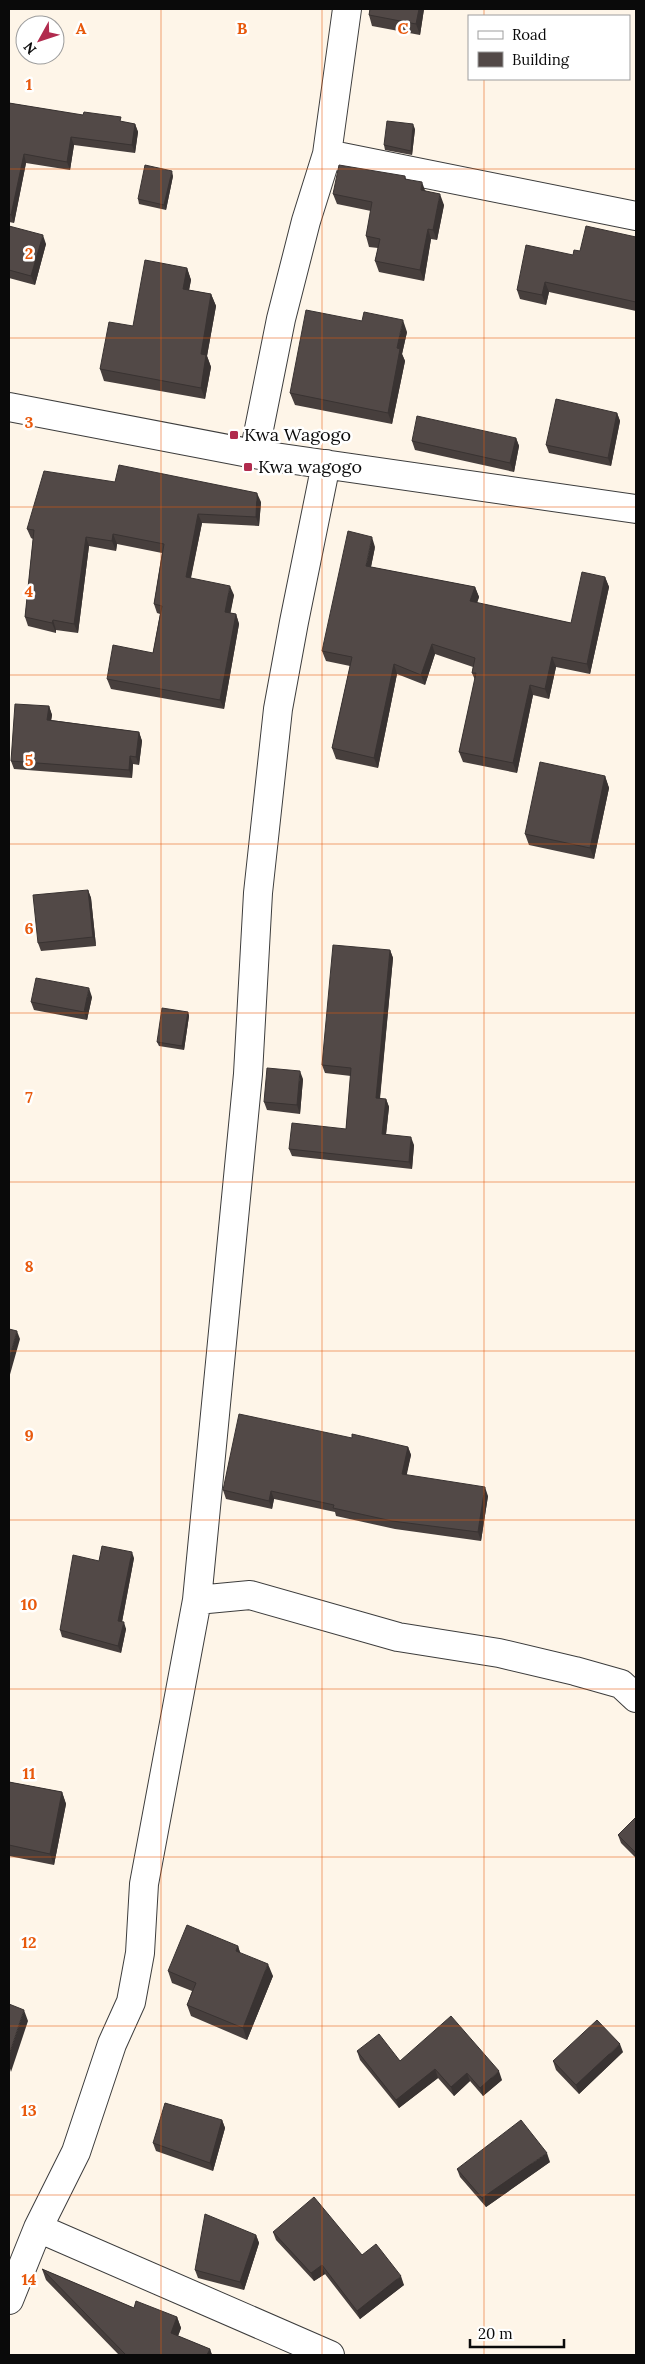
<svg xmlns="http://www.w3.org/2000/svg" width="645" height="2364" font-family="Lora,serif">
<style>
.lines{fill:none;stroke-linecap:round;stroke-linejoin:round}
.minor-casing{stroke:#3d3d3d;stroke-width:30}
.minor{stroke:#fff;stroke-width:28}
.wall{fill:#473f3d}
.shaded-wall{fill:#393332}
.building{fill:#524947;stroke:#393332}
.grid{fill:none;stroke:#e8590c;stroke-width:1;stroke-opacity:0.55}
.poi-dot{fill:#b12b4e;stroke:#fff;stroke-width:2}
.labels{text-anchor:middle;stroke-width:5;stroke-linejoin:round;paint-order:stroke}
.poi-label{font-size:18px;fill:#0a0a0a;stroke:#fff;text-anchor:start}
.grid-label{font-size:16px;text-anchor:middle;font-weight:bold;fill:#e8590c;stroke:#fff;stroke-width:5;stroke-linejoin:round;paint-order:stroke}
</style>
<rect width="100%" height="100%" fill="#fef5e8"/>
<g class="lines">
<defs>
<path id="minor" d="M327 154 636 216
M9 407 254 454 636 509
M254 454 281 319 306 221 327 154 347 9
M197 1600 250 1595 398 1637 499 1653 575 1671 621 1684 636 1698
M38 2228 330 2355
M9 2300 38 2228 76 2152 112 2044 131 2002 140 1953 144 1884 197 1600 248 1074 258 893 278 709 294 622 326 464"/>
</defs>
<use href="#minor" class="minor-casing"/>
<use href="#minor" class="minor"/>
</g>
<path class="wall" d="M370 9H424L420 35 372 26 369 15Z
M9 103 135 124 138 132 135 153 74 145 70 170 26 163 14 223 9 222Z
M415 129 412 155 385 150 384 145Z
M173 176 166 210 139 204 138 199Z
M405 176 406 179 426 191 444 205 437 240 431 239 424 281 379 272 375 261 378 248 369 247 366 236 371 211 337 204 333 194Z
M9 226 46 244 35 285 9 278Z
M636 237V311L549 292 546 305 520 299 517 290 580 251Z
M187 268 191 280 189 290 211 294 216 306 207 356 211 367 205 399 104 381 100 369 133 326Z
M407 332 402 354 405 361 392 424 295 405 290 393Z
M617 413 620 421 611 466 549 453 546 445Z
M516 438 519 446 514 472 415 450 412 441Z
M115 482 261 502 259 526 202 523 191 578 234 595 230 613 236 614 239 624 224 709 111 689 107 679 153 653 160 614 157 613 154 604 162 553 117 544 116 551 89 546 78 633 56 630V633L28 626 25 617 33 539 31 538 27 529Z
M375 547 371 567 475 587 479 597 477 603 571 623 605 577 609 587 590 674 556 667 549 699 533 695 517 773 463 762 459 752 475 680 472 673 473 667 435 654 425 685 397 674 378 768 336 759 332 748 350 666 326 661 322 651Z
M49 706 52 715 51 720 139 732 142 741 139 765 133 764 132 778 14 769 11 761Z
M605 776 609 788 594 859 529 845 525 834Z
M88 890 91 898 96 946 41 951 38 943Z
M390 950 393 958 380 1099H386L389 1107 386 1135 414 1145 412 1169 292 1156 289 1149 346 1129 351 1076 325 1073 322 1065Z
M92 997 87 1020 34 1010 31 1002Z
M188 1012 189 1016 184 1050 159 1046 157 1042Z
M303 1079 300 1114 267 1110 264 1102Z
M352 1438 408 1447 411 1455 406 1475 488 1496 481 1541 395 1529 336 1516 335 1512 274 1499 272 1509 226 1499 223 1490Z
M134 1558 122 1622 126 1629 121 1653 62 1637 60 1630 99 1561Z
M9 1782 62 1792 66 1804 54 1865 9 1856Z
M636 1817V1858L621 1843 618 1835Z
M238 1946 240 1953 273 1976 247 2040 191 2016 187 2005 192 1991 172 1983 168 1971Z
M357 2051 400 2061 502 2080 483 2096 470 2081 454 2096 438 2078 399 2108 360 2060Z
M623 2052 579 2094 556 2070 553 2061Z
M222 2120 225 2128 213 2171 156 2151 153 2143Z
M550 2162 486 2207 460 2177 457 2169Z
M273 2232 362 2255 404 2285 360 2319 325 2274 314 2281 276 2240Z
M256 2235 259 2243 244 2290 198 2278 195 2270Z
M42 2269 134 2308 177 2317 181 2328 178 2336 210 2349 212 2355H119L46 2280Z"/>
<path class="shaded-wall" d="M419 9H424L420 35 416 24Z
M135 124 138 132 135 153 132 145Z
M413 124 415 129 412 155 411 151Z
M71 137 74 145 70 170 67 162Z
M24 154 26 163 14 223 11 215Z
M172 171 173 176 166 210 164 205Z
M422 182 426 193 421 190Z
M440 194 444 205 437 240 433 230Z
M428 229 431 239 424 281 420 270Z
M43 235 46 244 35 285 31 276Z
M187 268 191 280 187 300 183 289Z
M545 282 549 292 546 305 542 295Z
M211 294 216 306 207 356 211 367 205 399 201 388V354Z
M403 320 407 332 402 354 405 361 392 424 388 413 397 348Z
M617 413 620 421 611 466 608 458Z
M516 438 519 446 514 472 510 463Z
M257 493 261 502 259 526 256 517Z
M198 514 202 523 189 586 186 577Z
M113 534 117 544 116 551 112 541Z
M86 537 89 546 78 633 74 624Z
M372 537 375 547 369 576 366 566Z
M605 577 609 587 590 674 587 664Z
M230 586 234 595 229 621 225 612Z
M475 587 479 597 474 611 470 601Z
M236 614 239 624 224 709 220 700Z
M53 620 56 630V633L52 623Z
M432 644 435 654 425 685 421 675Z
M552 657 556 667 549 699 545 689Z
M394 664 397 674 378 768 374 758Z
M530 685 533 695 517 773 513 763Z
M49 706 52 715 50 728 47 720Z
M139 732 142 741 139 765 136 757Z
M130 756 133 764 132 778 129 770Z
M605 776 609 788 594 859 590 848Z
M88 890 91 898 96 946 93 937Z
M390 950 393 958 379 1106 376 1098Z
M89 988 92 997 87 1020 84 1012Z
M188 1012 189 1016 184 1050 182 1046Z
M300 1071 303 1079 300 1114 297 1105Z
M386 1099 389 1107 385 1142 382 1134Z
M411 1137 414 1145 412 1169 409 1162Z
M17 1331 20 1339 9 1378V1359Z
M408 1447 411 1455 405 1483 402 1474Z
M485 1487 488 1496 481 1541 478 1532Z
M271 1491 274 1499 272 1509 269 1501Z
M132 1552 134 1558 121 1627 118 1621Z
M124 1622 126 1629 121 1653 118 1646Z
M62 1792 66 1804 54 1865 50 1854Z
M238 1946 242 1958 236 1951Z
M268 1964 273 1976 247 2040 243 2028Z
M24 2010 28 2021 11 2072 9 2065V2055Z
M620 2044 623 2052 579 2094 576 2085Z
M435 2069 438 2078 399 2108 396 2100Z
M499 2071 502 2080 483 2096 480 2088Z
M467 2073 470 2081 454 2096 451 2087Z
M222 2120 225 2128 213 2171 210 2163Z
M547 2153 550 2162 486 2207 482 2198Z
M256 2235 259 2243 244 2290 240 2282Z
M322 2265 325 2274 314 2281 311 2273Z
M401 2276 404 2285 360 2319 357 2311Z
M177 2317 181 2328 175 2344 171 2333Z
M210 2349 212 2355H207Z"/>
<path class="building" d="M370 9H419L416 24 369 15Z
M9 103 83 115 84 112 121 117 120 121 135 124 132 145 71 137 67 162 24 154 11 215 9 214Z
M387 121 413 124 411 151 384 145Z
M145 165 172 171 164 205 138 199Z
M339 165 405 176V179L422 182 421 190 440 194 433 230 428 229 420 270 375 261 380 239 366 236 372 202 333 194Z
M9 226 43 235 31 276 9 270Z
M586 226 636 237V302L545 282 542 295 517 290 526 245 573 255 574 250 580 251Z
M145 260 187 268 183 289 211 294 201 354 206 355 201 388 100 369 109 322 133 326Z
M306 310 362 321 364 312 403 320 397 348 400 349 388 413 290 393Z
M556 399 617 413 608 458 546 445Z
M417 416 516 438 510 463 412 441Z
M119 465 257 493 256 517 198 514 186 577 230 586 225 612 236 614 220 700 107 679 113 645 153 653 162 606 154 604 164 544 113 534 112 541 86 537 74 624 53 620 52 623 25 617 34 530 27 529 44 471 115 482Z
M348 531 372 537 366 566 475 587 470 601 571 623 582 572 605 577 587 664 552 657 545 689 530 685 513 763 459 752 476 673H472L475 658 432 644 421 675 394 664 374 758 332 748 352 657 322 651Z
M15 704 49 706 47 720 139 732 136 757 130 756 129 770 11 761Z
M540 762 605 776 590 848 525 834Z
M88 890 93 937 38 943 33 895Z
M333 945 390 950 376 1098 386 1099 382 1134 411 1137 409 1162 289 1149 292 1123 346 1129 351 1068 322 1065Z
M36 978 89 988 84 1012 31 1002Z
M162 1008 188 1012 182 1046 157 1042Z
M267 1068 300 1071 297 1105 264 1102Z
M9 1329 17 1331 9 1359Z
M239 1414 352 1438V1434L408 1447 402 1474 485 1487 478 1532 392 1521 333 1508 334 1505 271 1491 269 1501 223 1490Z
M102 1546 132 1552 118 1621 124 1622 118 1646 60 1630 73 1555 99 1561Z
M9 1782 62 1792 50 1854 9 1845Z
M636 1817V1853L618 1835Z
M187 1925 238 1946 236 1951 268 1964 243 2028 187 2005 196 1983 168 1971Z
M9 2004 24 2010 9 2055Z
M451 2016 499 2071 480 2088 467 2073 451 2087 435 2069 396 2100 357 2051 379 2034 400 2061Z
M597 2020 620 2044 576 2085 553 2061Z
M165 2103 222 2120 210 2163 153 2143Z
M521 2120 547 2153 482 2198 457 2169Z
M314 2197 362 2255 376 2244 401 2276 357 2311 322 2265 311 2273 273 2232Z
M205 2214 256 2235 240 2282 195 2270Z
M42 2269 134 2308 136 2301 177 2317 171 2333 210 2349 207 2355H126Z"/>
<path class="grid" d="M161 9V2355M322 9V2355M484 9V16M484 79V2355M9 169H636M9 338H636M9 507H636M9 675H636M9 844H636M9 1013H636M9 1182H636M9 1351H636M9 1520H636M9 1689H636M9 1857H636M9 2026H636M9 2195H636"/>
<g class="poi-dot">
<rect x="229" y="430" width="10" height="10" rx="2.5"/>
<rect x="243" y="462" width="10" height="10" rx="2.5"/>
</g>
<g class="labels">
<g class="poi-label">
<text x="244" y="441">Kwa Wagogo</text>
<text x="258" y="473">Kwa wagogo</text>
</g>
</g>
<g class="grid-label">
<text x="81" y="34">A</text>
<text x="242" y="34">B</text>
<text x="403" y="34">C</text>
<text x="29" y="90">1</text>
<text x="29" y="259">2</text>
<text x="29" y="428">3</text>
<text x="29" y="597">4</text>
<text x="29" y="766">5</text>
<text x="29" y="934">6</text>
<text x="29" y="1103">7</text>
<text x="29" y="1272">8</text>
<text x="29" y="1441">9</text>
<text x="29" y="1610">10</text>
<text x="29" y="1779">11</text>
<text x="29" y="1948">12</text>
<text x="29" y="2116">13</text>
<text x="29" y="2285">14</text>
</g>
<rect width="645" height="2364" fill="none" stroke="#0a0a0a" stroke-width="20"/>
<rect x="468" y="15" width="162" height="65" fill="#ffffff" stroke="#9d9d9d"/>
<rect x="478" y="31" width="25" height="8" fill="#ffffff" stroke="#9d9d9d"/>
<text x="512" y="40" font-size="15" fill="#0a0a0a">Road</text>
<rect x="478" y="52" width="25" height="15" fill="#524947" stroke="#9d9d9d"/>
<text x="512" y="65" font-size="15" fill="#0a0a0a">Building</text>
<g transform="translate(40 40) rotate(230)"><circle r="24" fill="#ffffff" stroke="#9d9d9d"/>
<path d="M0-4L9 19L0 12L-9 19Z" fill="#b12b4e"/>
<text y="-8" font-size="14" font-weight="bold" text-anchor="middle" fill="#0a0a0a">N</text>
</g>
<path d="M470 2339v8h94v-8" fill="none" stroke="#0a0a0a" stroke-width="2.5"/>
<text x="478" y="2339" font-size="15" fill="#0a0a0a" stroke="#ffffff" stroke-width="4" paint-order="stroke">20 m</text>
</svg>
